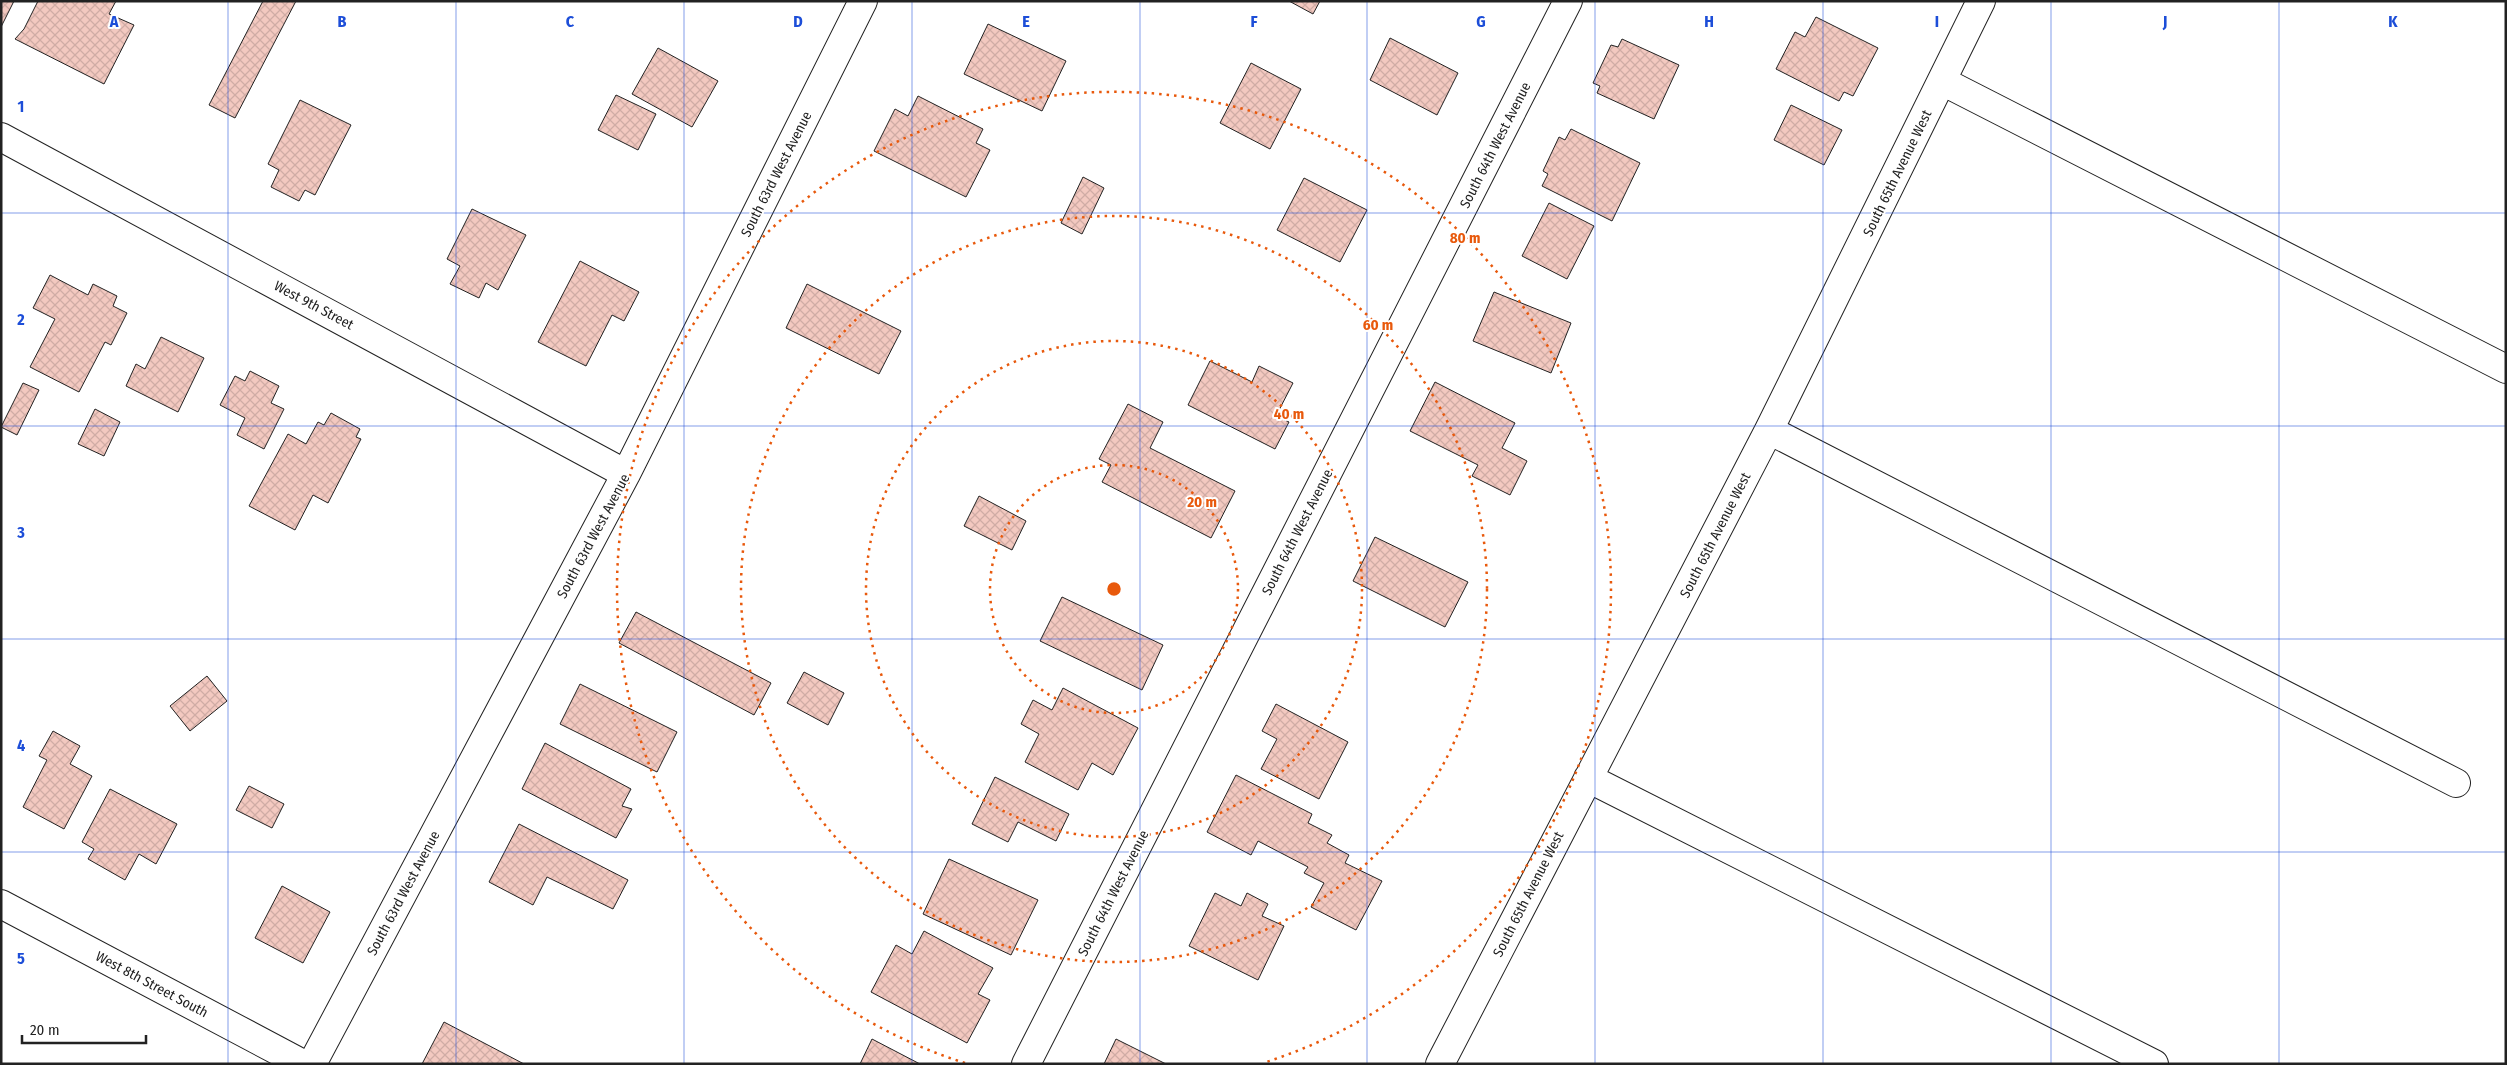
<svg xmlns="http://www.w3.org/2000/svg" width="2507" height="1065" font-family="'Fira Sans Condensed',sans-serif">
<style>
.building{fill:url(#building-cross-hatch);stroke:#222}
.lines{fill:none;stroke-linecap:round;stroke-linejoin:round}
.minor-casing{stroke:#222;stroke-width:30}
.minor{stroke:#fff;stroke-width:28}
.grid{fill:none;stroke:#1d4ed8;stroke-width:1;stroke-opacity:0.55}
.ring{fill:none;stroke:#e8590c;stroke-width:2.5;stroke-dasharray:2.5 5}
.labels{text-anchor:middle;stroke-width:4;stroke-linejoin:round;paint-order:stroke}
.street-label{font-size:14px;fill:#222;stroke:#fff}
.grid-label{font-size:16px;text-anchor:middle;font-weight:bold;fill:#1d4ed8;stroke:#fff;stroke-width:4;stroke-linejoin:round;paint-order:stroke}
.centre{fill:#e8590c;stroke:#fff;stroke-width:2.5}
.ring-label{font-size:15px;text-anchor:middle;font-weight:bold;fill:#e8590c;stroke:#fff;stroke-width:4;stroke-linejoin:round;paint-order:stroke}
</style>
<defs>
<pattern id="building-cross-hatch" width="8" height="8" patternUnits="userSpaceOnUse" patternTransform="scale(1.25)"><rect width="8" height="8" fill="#f3c9c0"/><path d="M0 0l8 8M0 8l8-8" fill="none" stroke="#d0aca5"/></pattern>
</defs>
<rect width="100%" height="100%" fill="#fff"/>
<path class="building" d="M1 1H14L1 27Z
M38 1H116L109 14 134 25 104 84 15 39 24 29Z
M263 1H296L235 118 209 105Z
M1289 1H1320L1313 14Z
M1816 17 1878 48 1853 96 1844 92 1839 101 1776 69 1795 32 1805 37Z
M988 24 1066 61 1042 111 964 74Z
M1390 38 1458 73 1437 115 1370 80Z
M1622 39 1679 65 1654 119 1597 93 1600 86 1593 83 1611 45 1618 47Z
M658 48 718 81 692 127 632 94Z
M1251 63 1301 89 1270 149 1220 123Z
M616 95 656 114 638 150 598 130Z
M918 96 983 129 976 143 990 150 966 197 874 151 895 109 908 116Z
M300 100 351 125 315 195 305 190 299 201 271 187 279 170 268 164Z
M1791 105 1842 130 1824 165 1774 140Z
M1571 129 1640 163 1612 221 1542 186 1548 174 1543 171 1559 137 1565 140Z
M1083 177 1104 188 1082 234 1061 223Z
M1304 178 1367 210 1340 262 1277 230Z
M1549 203 1594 226 1567 279 1522 256Z
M472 209 526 235 498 290 486 283 479 298 450 284 460 266 447 259Z
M580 261 639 292 624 321 612 315 586 366 538 342Z
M50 275 88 295 93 284 117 296 113 306 127 313 111 345 105 342 79 392 30 367 55 319 33 308Z
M807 284 901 331 879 374 786 328Z
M1494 292 1571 323 1551 373 1473 341Z
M161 337 204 358 178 412 126 386 136 364 145 369Z
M1210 361 1252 382 1259 366 1293 383 1276 416 1289 422 1275 449 1188 405Z
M250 371 279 386 271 403 284 409 264 449 237 435 245 418 220 405 235 376 245 381Z
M1435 382 1515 423 1502 448 1527 461 1510 495 1472 476 1478 465 1410 431Z
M23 383 39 390 17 435 1 427Z
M1128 404 1163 422 1150 448 1235 491 1211 538 1102 482 1111 465 1099 459Z
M95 409 120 422 104 456 78 444Z
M331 413 360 429 356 437 361 439 328 503 313 495 295 530 249 506 288 434 306 444 318 422 324 425Z
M979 496 1026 521 1012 550 964 526Z
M1375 537 1468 582 1445 627 1353 581Z
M1062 597 1163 645 1142 690 1040 641Z
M636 612 771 683 754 715 619 643Z
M804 672 844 693 828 725 787 703Z
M207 676 227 701 190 731 170 706Z
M580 684 677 732 657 772 560 724Z
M1063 688 1138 728 1113 775 1092 763 1078 790 1025 762 1039 734 1021 724 1033 700 1052 710Z
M1276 704 1348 742 1319 799 1261 769 1277 739 1262 731Z
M53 731 80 746 70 764 92 776 64 829 23 807 47 760 39 756Z
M545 743 631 789 622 806 632 809 616 838 522 789Z
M1236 775 1312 814 1308 823 1332 835 1327 843 1349 855 1345 863 1382 881 1356 930 1311 907 1324 883 1304 873 1308 867 1258 841 1251 855 1207 832Z
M995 777 1069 814 1056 841 1018 822 1008 842 972 824Z
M249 786 284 804 272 828 236 810Z
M110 789 177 824 156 864 139 854 125 880 88 859 94 849 82 842Z
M519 824 628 880 613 909 547 877 533 905 489 882Z
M949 859 1038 900 1011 955 923 914Z
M282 886 330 912 303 963 255 938Z
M1215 893 1241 906 1247 893 1268 904 1262 916 1284 926 1258 980 1189 946Z
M924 931 993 968 978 994 990 1000 967 1043 871 992 896 945 912 954Z
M444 1022 524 1064H422Z
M872 1039 920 1064H860Z
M1116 1039 1166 1064H1104Z"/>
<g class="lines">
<defs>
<path id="minor" d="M1942 81 2506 369
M1 137 626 474
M1769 430 2456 783
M1588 778 2154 1064
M1 904 303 1064
M312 1064 626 474 863 1
M1026 1064 1568 1
M1440 1064 1769 430 1981 1"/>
</defs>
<use href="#minor" class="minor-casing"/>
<use href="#minor" class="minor"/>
</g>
<path class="grid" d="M228 1V1064M456 1V1064M684 1V1064M912 1V1064M1140 1V1064M1367 1V1064M1595 1V1064M1823 1V1064M2051 1V1064M2279 1V1064M1 213H2506M1 426H2506M1 639H2506M1 852H2506"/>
<g class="ring">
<circle cx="1114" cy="589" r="124"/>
<circle cx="1114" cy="589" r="248"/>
<circle cx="1114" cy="589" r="373"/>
<path d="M965 1063A497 497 0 1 1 1263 1063"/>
</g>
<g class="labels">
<g class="street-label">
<text transform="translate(1495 145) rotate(-63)" y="5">South 64th West Avenue</text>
<text transform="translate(1897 173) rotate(-64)" y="5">South 65th Avenue West</text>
<text transform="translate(776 174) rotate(-63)" y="5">South 63rd West Avenue</text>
<text transform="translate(314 305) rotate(28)" y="5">West 9th Street</text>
<text transform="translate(1297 532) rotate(-63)" y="5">South 64th West Avenue</text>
<text transform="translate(1715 535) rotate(-63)" y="5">South 65th Avenue West</text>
<text transform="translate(593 536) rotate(-62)" y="5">South 63rd West Avenue</text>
<text transform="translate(403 893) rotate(-62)" y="5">South 63rd West Avenue</text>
<text transform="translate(1113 893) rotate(-63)" y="5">South 64th West Avenue</text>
<text transform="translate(1528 894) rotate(-63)" y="5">South 65th Avenue West</text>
<text transform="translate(152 984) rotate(28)" y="5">West 8th Street South</text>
</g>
</g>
<g class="grid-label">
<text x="114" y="27">A</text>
<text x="342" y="27">B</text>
<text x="570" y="27">C</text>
<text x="798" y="27">D</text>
<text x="1026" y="27">E</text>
<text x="1254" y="27">F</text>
<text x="1481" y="27">G</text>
<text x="1709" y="27">H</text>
<text x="1937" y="27">I</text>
<text x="2165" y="27">J</text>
<text x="2393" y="27">K</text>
<text x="21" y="112">1</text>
<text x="21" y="325">2</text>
<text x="21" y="538">3</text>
<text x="21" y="751">4</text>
<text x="21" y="964">5</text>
</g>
<circle cx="1114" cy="589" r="8" class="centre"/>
<g class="ring-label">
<text x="1465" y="243">80 m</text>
<text x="1378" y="330">60 m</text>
<text x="1289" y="419">40 m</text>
<text x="1202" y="507">20 m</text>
</g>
<rect width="2507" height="1065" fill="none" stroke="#222222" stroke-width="5"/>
<path d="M22 1035v8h124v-8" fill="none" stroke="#222222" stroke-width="2.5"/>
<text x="30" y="1035" font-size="15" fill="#222222" stroke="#ffffff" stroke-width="4" paint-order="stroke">20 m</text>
</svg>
